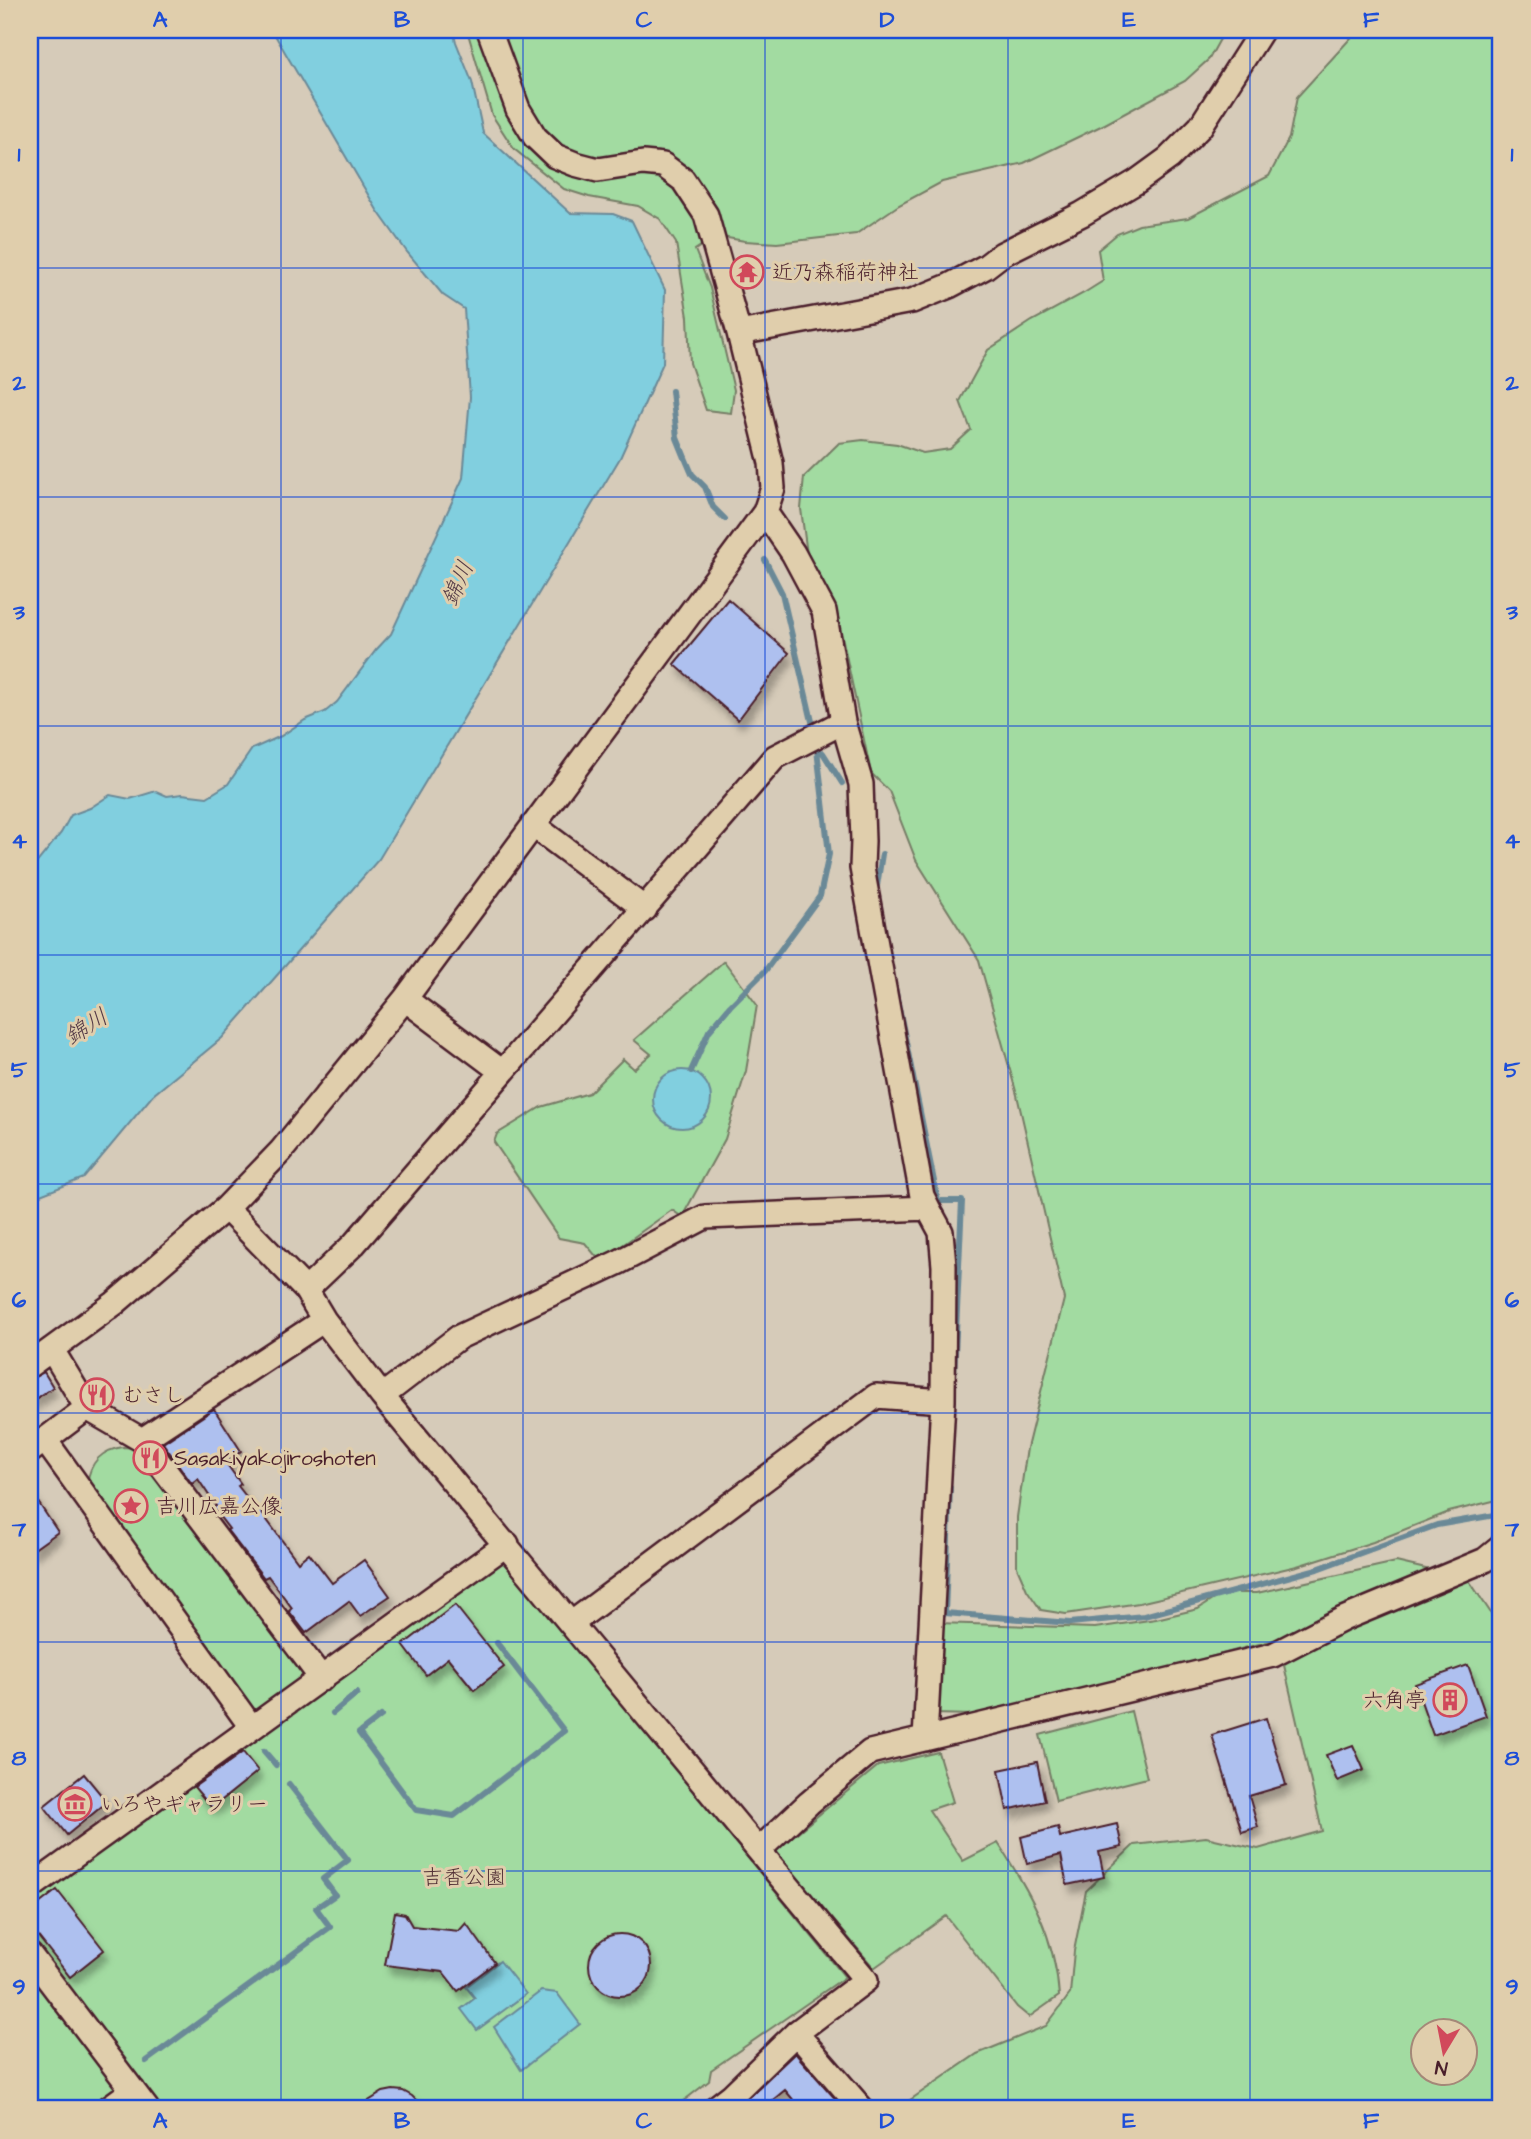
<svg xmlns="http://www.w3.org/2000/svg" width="1531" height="2139" font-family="'Architects Daughter','Klee One',sans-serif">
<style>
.green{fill:#a2dba1;stroke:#767d66;stroke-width:2;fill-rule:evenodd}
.water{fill:#81cfdf;stroke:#6b8997;stroke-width:2}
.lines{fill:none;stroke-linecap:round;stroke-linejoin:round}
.stream{stroke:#6b8997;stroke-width:6}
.building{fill:#aec0ef;stroke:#4a1f2b;stroke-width:2;filter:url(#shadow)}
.street-casing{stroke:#4a1f2b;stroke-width:28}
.street{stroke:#e0ceac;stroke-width:23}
.grid{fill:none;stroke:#1d4ed8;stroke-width:2;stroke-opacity:0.55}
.labels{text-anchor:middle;stroke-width:6;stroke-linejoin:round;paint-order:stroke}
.poi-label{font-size:21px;fill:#4a1f2b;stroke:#e0ceac;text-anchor:start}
.park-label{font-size:21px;fill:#533237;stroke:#e0ceac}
.water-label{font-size:23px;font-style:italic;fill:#523946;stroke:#e0ceac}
.neatline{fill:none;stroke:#1d4ed8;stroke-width:2.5}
.grid-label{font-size:23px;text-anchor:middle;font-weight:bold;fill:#1d4ed8}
</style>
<defs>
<filter id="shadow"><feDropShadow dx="4.5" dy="8" stdDeviation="3.5" flood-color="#0004"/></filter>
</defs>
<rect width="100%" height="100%" fill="#d6cbb9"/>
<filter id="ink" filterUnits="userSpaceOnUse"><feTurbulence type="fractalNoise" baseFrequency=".0143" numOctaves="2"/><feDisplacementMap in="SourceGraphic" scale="14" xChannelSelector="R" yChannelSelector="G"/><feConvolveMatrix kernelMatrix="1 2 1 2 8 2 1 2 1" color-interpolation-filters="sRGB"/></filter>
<g filter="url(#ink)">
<path class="green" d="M467 30H1225L1209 59 1185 81 1105 124 1024 163 942 182 899 205 856 234 777 243 745 241 716 236 695 250 710 288 734 390 731 413 706 410 690 363 688 317 676 243 660 219 638 206 589 197 564 189 514 149 492 115Z
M1358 30H1501V1499L1449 1512 1373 1542 1297 1566 1139 1603 1066 1614 1041 1610 1027 1590 1017 1567V1517L1027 1448 1064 1299 1017 1095 979 960 916 860 889 791 871 773 838 617 808 562 801 509 804 477 839 443 863 440 897 444 923 453 950 449 971 430 960 401 988 350 1032 321 1084 293 1103 281 1098 250 1117 234 1139 225 1188 218 1269 176 1289 138 1297 97Z
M724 961 757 1005 746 1071 725 1139 682 1217 672 1210 600 1261 585 1243 559 1238 494 1142 497 1134 541 1107 589 1093 623 1059 634 1069 651 1054 634 1040Z
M123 1447 135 1448 303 1670 302 1681 259 1711 248 1707 87 1484C90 1462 101 1450 123 1447Z
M505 1560 845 1977 711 2070 709 2081 673 2109H159L30 1940V1903Z
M1396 1562 1468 1579 1501 1628V2109H897L977 2054 1046 2026 1070 1994 1074 1951 1086 1891 1134 1845 1206 1837 1258 1849 1322 1831 1278 1639 1117 1682 973 1715 934 1714 937 1623 1095 1628 1156 1619 1198 1609 1223 1593H1257ZM1422 2030H1464V2072H1422Z
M1131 1711 1147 1778 1056 1801 1040 1735Z
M938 1752 953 1802 929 1810 963 1861 998 1843C1031 1894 1055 1935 1059 1996L1029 2017 1017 2007 946 1916 874 1968 775 1851 878 1766Z
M30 1975 118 2090 93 2109H35L30 2102Z"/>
<path class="water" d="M272 30H453L456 42 472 82 483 133 570 213 613 214 632 221 665 290 663 363 620 458 379 859 222 1038 153 1095 84 1178 30 1199V871L61 833 71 815 90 808 110 795 130 799 156 791 167 796 182 794 207 797 228 784 252 749 281 736 305 720 325 712 337 702 376 650 391 634 463 478 470 397 464 309 443 295 407 252 377 210Z
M653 1099a29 29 0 1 1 58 0a29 29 0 1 1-58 0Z
M500 1961 526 1994 477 2030 461 2009 475 1998 466 1987Z
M541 1991 557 1993 580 2024 521 2070 494 2027Z"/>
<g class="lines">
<path class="stream" d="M672 391 677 438 686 460 692 474 705 487 713 507 725 519
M765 560 782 593 814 730
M817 750 823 753 842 783
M876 892 882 854
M895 988 938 1201H962L954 1375
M691 1071 709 1031 730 1006 765 971 820 896 829 854 816 741
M950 1487 945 1613 1070 1623 1144 1616 1317 1569 1437 1525 1501 1514
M333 1713 357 1693
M381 1716 359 1733 416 1810 454 1816 564 1731 497 1643
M264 1751 276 1765
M146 2061 330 1927 316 1908 335 1895 323 1879 348 1860 289 1784"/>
</g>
<path class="building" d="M728 599 789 653 738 720 674 664Z
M44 1372 53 1387 30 1403V1379Z
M214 1409 241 1451 226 1463 241 1484 238 1486 256 1509 258 1508 298 1562 309 1553 332 1583 364 1560 390 1596 360 1616 349 1601 306 1633 289 1611 292 1608 268 1576 264 1578 227 1530 229 1529 213 1508 216 1506 198 1479 192 1484 163 1443Z
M30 1490 58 1532 30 1552Z
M455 1605 504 1667 474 1690 448 1658 426 1675 403 1645Z
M1468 1665 1486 1716 1433 1735 1415 1684Z
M1266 1718 1286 1785 1249 1796 1258 1827 1242 1832 1212 1735Z
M1353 1745 1364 1770 1337 1781 1326 1755Z
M243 1752 258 1771 212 1808 194 1787Z
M1037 1762 1045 1801 1007 1810 999 1770Z
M84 1774 107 1802 67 1835 44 1806Z
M1117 1824 1122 1847 1099 1852 1104 1877 1067 1885 1061 1855 1027 1864 1021 1837 1058 1827 1060 1837Z
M57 1890 104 1950 70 1977 30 1926V1911Z
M395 1912 405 1914 412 1926 459 1931 466 1923 495 1963 458 1991 443 1972 385 1965Z
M589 1965a31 31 0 1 1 62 0a31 31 0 1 1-62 0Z
M795 2053 839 2103 831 2109H801L785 2090 762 2109H736Z
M393 2090 403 2091 412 2096 425 2109H356L383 2092Z"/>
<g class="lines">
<defs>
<path id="street" d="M739 333 912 301 949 286 985 267 1002 254 1082 214 1136 182 1169 158 1200 127 1262 30
M765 512 793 553 824 611 843 722 861 784 863 841 862 868 922 1196 928 1208
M533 825 645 909
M405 999 501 1071
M226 1208 306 1290 324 1320 382 1396 866 1980 796 2033 732 2095 714 2109
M306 1290 354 1244 775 757 843 722
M52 1350 87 1408 142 1440 322 1679
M30 1365 115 1303 226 1208 281 1151 405 999 765 512 773 488 771 463 739 333 706 215 683 180 663 165 643 163 598 170 575 164 555 156 535 137 518 109 489 30
M382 1396 459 1337 619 1262 705 1217 928 1208 941 1232 944 1266 943 1401 925 1739
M45 1440 252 1728
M142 1440 324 1320
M30 1451 87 1408
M572 1623 876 1396 943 1401
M760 1849 809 1803 870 1752 1273 1655 1343 1619 1485 1560 1501 1547
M30 1888 507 1544
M30 1955 147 2109
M796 2033 862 2109
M107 2109 133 2090"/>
</defs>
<use href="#street" class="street-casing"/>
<use href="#street" class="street"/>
</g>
</g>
<path class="grid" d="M281 30V2109M523 30V2109M765 30V2109M1008 30V2109M1250 30V2109M30 268H1501M30 497H1501M30 726H1501M30 955H1501M30 1184H1501M30 1413H1501M30 1642H1501M30 1871H1501"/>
<defs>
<symbol id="temple-ring" viewBox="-11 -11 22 22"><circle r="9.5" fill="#e0ceac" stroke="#d1495b" stroke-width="1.5"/><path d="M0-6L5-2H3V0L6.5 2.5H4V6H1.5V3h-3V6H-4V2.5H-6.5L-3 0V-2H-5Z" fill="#d1495b"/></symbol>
<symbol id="restaurant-ring" viewBox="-11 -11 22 22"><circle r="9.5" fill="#e0ceac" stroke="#d1495b" stroke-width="1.5"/><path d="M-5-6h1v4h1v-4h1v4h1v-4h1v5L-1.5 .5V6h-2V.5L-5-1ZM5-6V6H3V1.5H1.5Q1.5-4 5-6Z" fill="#d1495b"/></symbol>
<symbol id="sight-ring" viewBox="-11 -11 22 22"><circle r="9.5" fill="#e0ceac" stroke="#d1495b" stroke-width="1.5"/><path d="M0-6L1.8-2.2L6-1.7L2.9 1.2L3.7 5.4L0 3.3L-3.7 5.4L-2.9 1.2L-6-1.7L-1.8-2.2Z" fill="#d1495b"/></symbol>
<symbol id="building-ring" viewBox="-11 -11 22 22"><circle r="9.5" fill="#e0ceac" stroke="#d1495b" stroke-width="1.5"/><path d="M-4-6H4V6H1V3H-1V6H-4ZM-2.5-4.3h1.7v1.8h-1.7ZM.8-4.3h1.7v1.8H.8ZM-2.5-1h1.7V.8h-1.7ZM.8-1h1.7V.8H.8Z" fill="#d1495b"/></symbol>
<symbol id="museum-ring" viewBox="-11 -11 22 22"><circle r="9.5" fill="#e0ceac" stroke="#d1495b" stroke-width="1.5"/><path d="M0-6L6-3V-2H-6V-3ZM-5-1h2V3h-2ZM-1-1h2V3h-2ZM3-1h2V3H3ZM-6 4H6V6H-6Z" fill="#d1495b"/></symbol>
</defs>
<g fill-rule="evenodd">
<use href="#temple-ring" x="728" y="253" width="38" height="38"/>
<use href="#restaurant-ring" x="78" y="1376" width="38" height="38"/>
<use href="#restaurant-ring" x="131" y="1439" width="38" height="38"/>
<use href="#sight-ring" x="112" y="1487" width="38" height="38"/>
<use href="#building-ring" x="1431" y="1681" width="38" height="38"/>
<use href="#museum-ring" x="56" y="1785" width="38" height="38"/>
</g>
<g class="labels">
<g class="poi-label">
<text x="772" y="279">近乃森稲荷神社</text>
<text x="122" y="1402">むさし</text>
<text x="174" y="1465">Sasakiyakojiroshoten</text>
<text x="156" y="1513">吉川広嘉公像</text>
<text x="1426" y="1707" text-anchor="end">六角亭</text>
<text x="100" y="1811">いろやギャラリー</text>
</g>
<g class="park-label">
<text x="464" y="1884">吉香公園</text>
</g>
<g class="water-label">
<text transform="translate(457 583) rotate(-66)" y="8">錦川</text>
<text transform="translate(86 1026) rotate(-32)" y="8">錦川</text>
</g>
</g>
<rect width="1531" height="2139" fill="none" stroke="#e0ceac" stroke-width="77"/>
<g transform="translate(1444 2052) rotate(190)"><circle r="33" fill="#e0ceac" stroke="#a48878" stroke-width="2"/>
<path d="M0-5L12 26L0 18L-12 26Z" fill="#d1495b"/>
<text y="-10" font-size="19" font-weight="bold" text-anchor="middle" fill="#4a1f2b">N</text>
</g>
<rect x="38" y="38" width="1454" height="2062" class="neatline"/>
<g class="grid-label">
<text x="160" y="27">A</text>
<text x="402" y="27">B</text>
<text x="644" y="27">C</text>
<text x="887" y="27">D</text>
<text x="1129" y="27">E</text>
<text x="1371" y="27">F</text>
<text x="19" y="161">1</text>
<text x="1512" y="161">1</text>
<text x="19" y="390">2</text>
<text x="1512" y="390">2</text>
<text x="19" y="619">3</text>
<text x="1512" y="619">3</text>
<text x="19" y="848">4</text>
<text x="1512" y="848">4</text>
<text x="19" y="1077">5</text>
<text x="1512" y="1077">5</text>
<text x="19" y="1307">6</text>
<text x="1512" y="1307">6</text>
<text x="19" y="1536">7</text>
<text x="1512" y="1536">7</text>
<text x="19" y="1765">8</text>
<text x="1512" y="1765">8</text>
<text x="19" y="1994">9</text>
<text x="1512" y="1994">9</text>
<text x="160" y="2128">A</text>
<text x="402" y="2128">B</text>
<text x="644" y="2128">C</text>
<text x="887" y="2128">D</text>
<text x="1129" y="2128">E</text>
<text x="1371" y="2128">F</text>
</g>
</svg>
